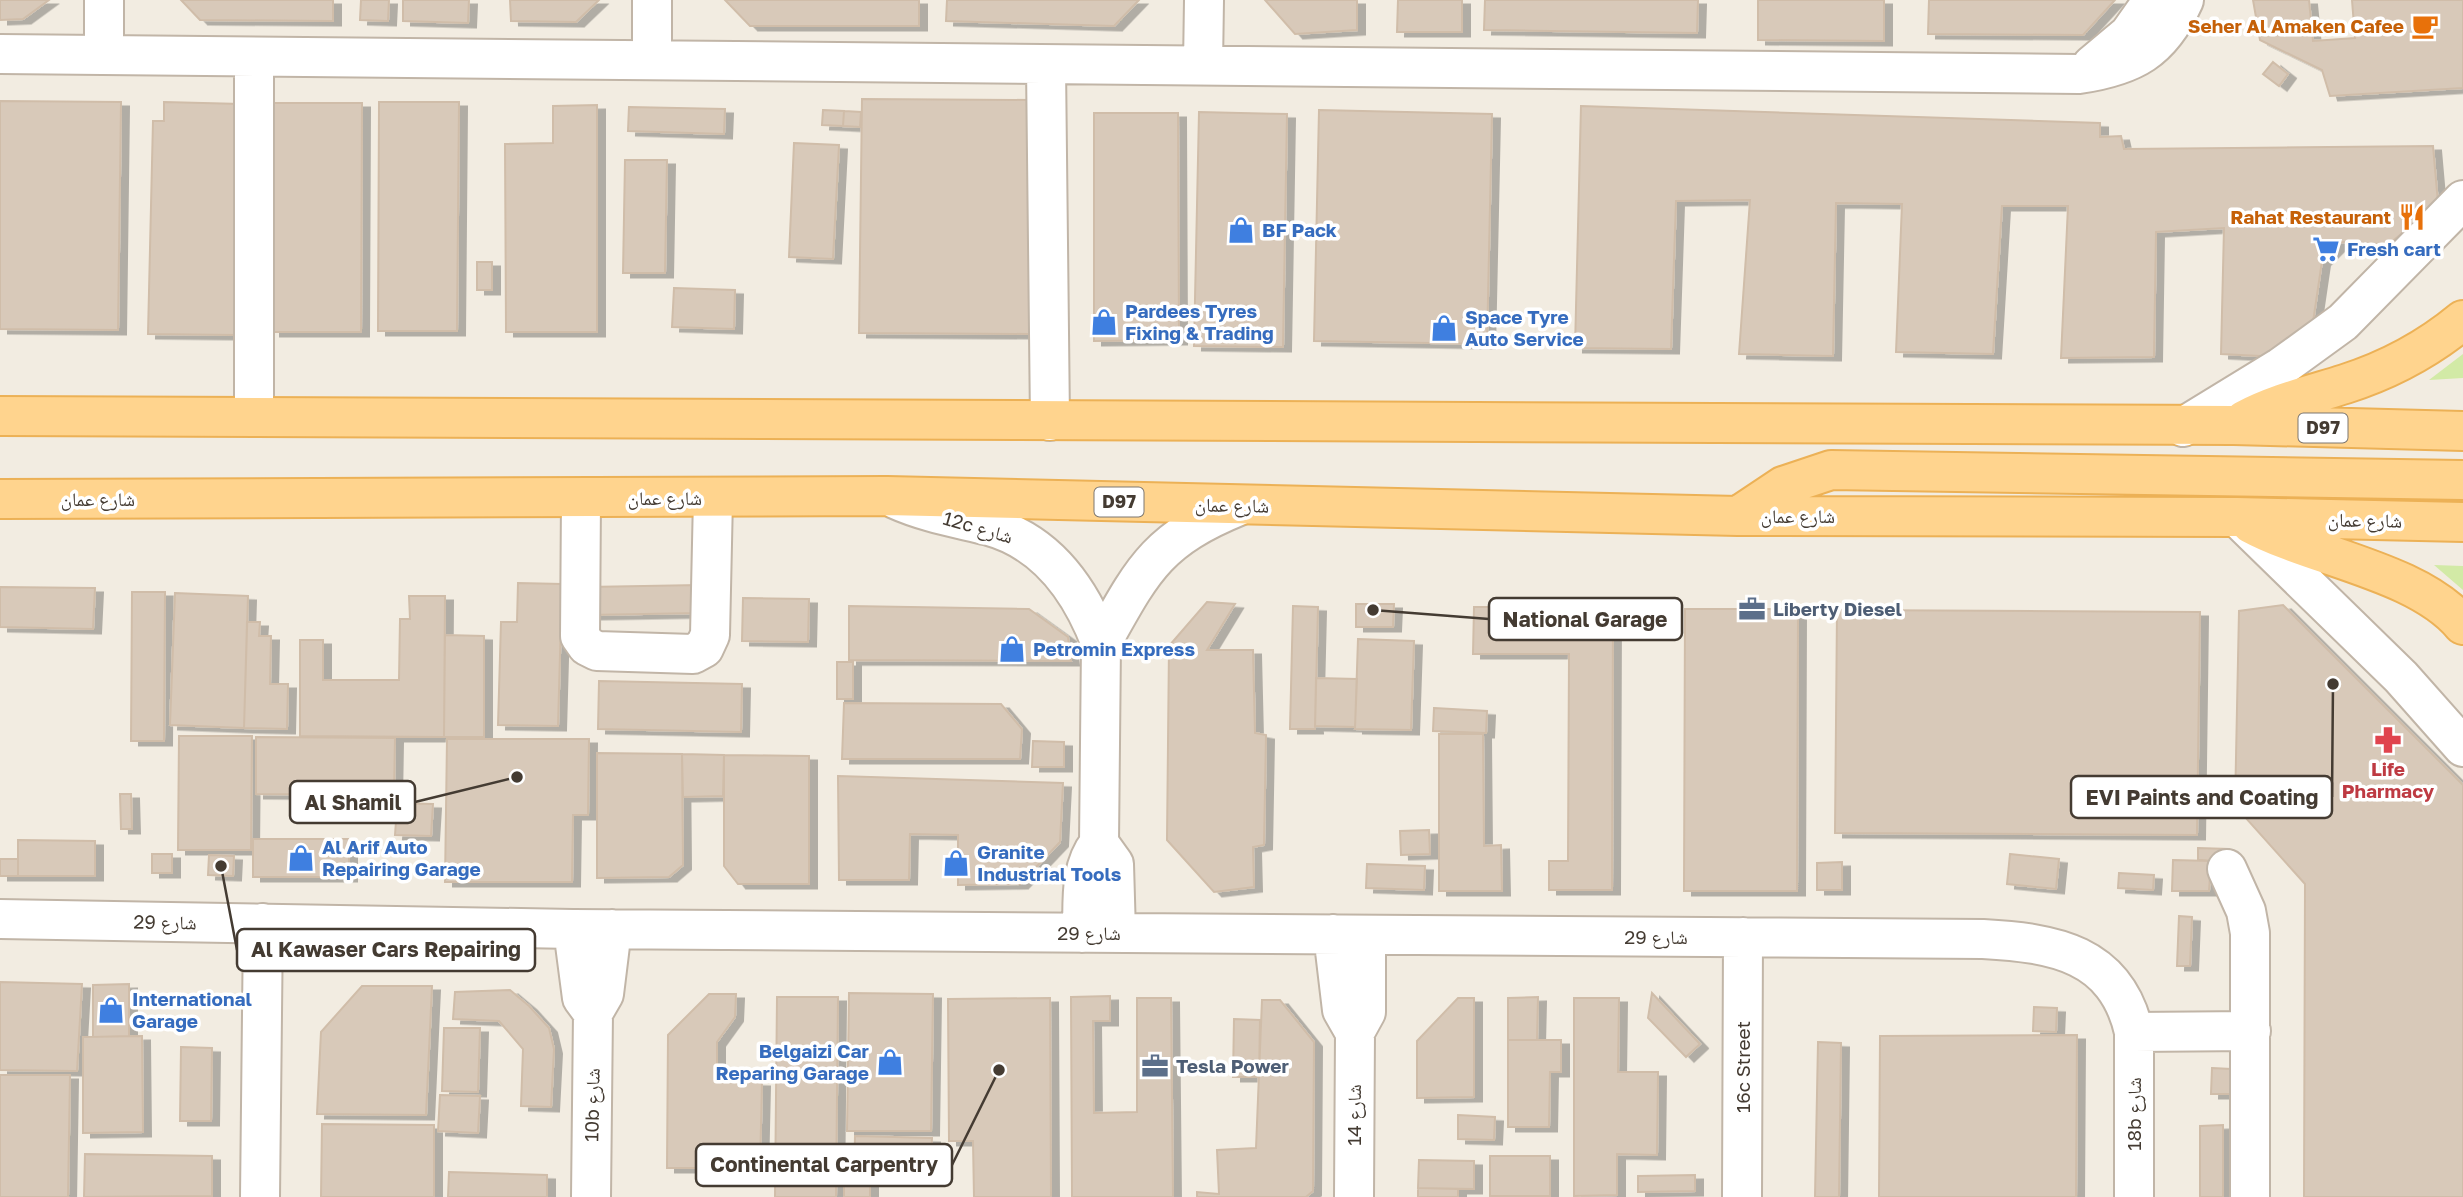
<svg xmlns="http://www.w3.org/2000/svg" width="2463" height="1197" font-family="'Golos Text','Noto Naskh Arabic',sans-serif">
<style>
.green{fill:#d2eaa6}
.building{fill:#d8c9b9;stroke:#d0bda9;stroke-width:2;filter:url(#shadow)}
.lines{fill:none;stroke-linecap:round;stroke-linejoin:round}
.minor-casing{stroke:#c1b5a7;stroke-width:42}
.major-casing{stroke:#ecb156;stroke-width:42}
.minor{stroke:#fff;stroke-width:38}
.major{stroke:#ffd48e;stroke-width:38}
.labels{text-anchor:middle;stroke-width:7;stroke-linejoin:round;paint-order:stroke}
.shield{fill:#fff;stroke:#7c7670;stroke-width:2}
.shield-label{font-size:18px;font-weight:bold;fill:#443b32}
.food-label{font-size:19px;font-weight:bold;fill:#c56008;stroke:#fff;text-anchor:end}
.shop-label{font-size:19px;font-weight:bold;fill:#366cbe;stroke:#fff;text-anchor:start}
.street-label{font-size:19px;fill:#443b32;stroke:#fff}
.service-label{font-size:19px;font-weight:bold;fill:#4e5e75;stroke:#fff;text-anchor:start}
.health-label{font-size:19px;font-weight:bold;fill:#be3a42;stroke:#fff}
.leader{fill:none;stroke:#443b32;stroke-width:2.5}
.callout-dot{fill:#443b32;stroke:#fff;stroke-width:2.5}
.callout{fill:#fff;stroke:#443b32;stroke-width:2.5}
.callout-label{font-size:21px;text-anchor:middle;font-weight:bold;fill:#443b32}
</style>
<defs>
<filter id="shadow"><feDropShadow dx="8" dy="4.5" stdDeviation="0" flood-color="#0004"/></filter>
</defs>
<rect width="100%" height="100%" fill="#f2ece1"/>
<path class="green" d="M2463 354V378L2429 380Z
M2434 565 2463 566V590Z"/>
<path class="building" d="M0 0H49L23 19 0 20Z
M181 0H333V21L200 20Z
M361 0H389L388 21 360 20Z
M403 0H469L468 23 403 21Z
M510 0H599L576 22 511 21Z
M725 0H919V26H750Z
M947 0H1139L1114 26 946 21Z
M1265 0H1357V30L1295 34Z
M1398 0H1462V32H1397Z
M1485 0H1698L1697 33 1484 30Z
M1758 0H1884V41L1758 40Z
M1929 0H2115L2083 35 1928 34Z
M2253 0H2309L2313 41 2355 38 2352 0H2463V88L2330 96 2322 70 2260 40Z
M2273 62 2288 74 2279 86 2263 74Z
M862 99 1033 100 1030 334 859 333Z
M0 101 121 102 118 330 0 329Z
M164 102 241 104 236 335 148 334 153 121H164Z
M379 102H459L457 331H378Z
M273 103H362L361 332H272Z
M597 105V332H506L505 144 553 143V106Z
M1581 106 2100 123V137L2121 136 2124 149 2433 146 2438 203 2388 245 2341 242 2322 261 2312 329 2280 357 2221 354 2224 228 2156 232 2154 357 2061 358 2068 206H2002L1993 354 1896 352 1902 204 1836 203 1833 356 1739 354 1750 200 1676 201 1671 349 1575 348Z
M629 107 725 109 724 134 628 131Z
M823 110 844 111 843 126 822 125Z
M1319 110 1492 114 1487 344 1314 341Z
M844 111 861 112 860 127 843 126Z
M1199 112 1287 114 1283 347 1194 346Z
M1094 113H1178L1179 340 1094 341Z
M794 143 839 145 833 259 789 257Z
M625 160H667L665 273H623Z
M477 262H492V290H477Z
M674 288 735 290 734 329 672 327Z
M518 583 562 584 558 726 498 725 501 622H517Z
M700 585V613L587 615V587Z
M0 587 95 588 93 629 0 627Z
M132 592H165L164 741H131Z
M175 593 248 596 244 728 170 725Z
M409 596H445L444 737 300 736V640H323V680H399L400 619H410Z
M743 598 809 599 808 642 742 641Z
M1207 602 1235 604 1207 650H1253L1255 733 1266 735 1264 845 1253 847 1254 887 1214 892 1167 840 1169 646Z
M1356 604H1394L1393 627H1356Z
M2283 605 2463 785V1197H2304L2305 884 2235 806 2239 611Z
M849 606 1029 609 1068 637 1071 661 849 660Z
M1293 606 1318 607 1315 729H1290Z
M1474 607H1613L1612 890H1549V861H1568L1569 654H1473Z
M1685 609H1798L1797 891H1684Z
M1837 610 2200 612 2197 835 1835 833Z
M247 622H260L259 636H271L270 684H288L287 729 244 728Z
M445 635 484 636V737H444Z
M1358 639 1414 641 1411 730 1355 729Z
M837 662H853V699H837Z
M1316 678 1357 679 1355 727 1315 726Z
M599 681 742 684 741 732 598 729Z
M844 703 1001 704 1022 729 1020 759H842Z
M1434 708 1487 711 1486 733 1433 731Z
M1439 734H1483L1484 846 1501 845 1502 891H1439Z
M179 736H252L251 850H178Z
M256 737 395 738 394 795 256 794Z
M447 739H589L588 815H573L572 882H445Z
M1033 741 1064 742V767H1032Z
M597 753 682 754 683 865 669 877 597 878Z
M682 754 724 755 723 796 683 797Z
M724 755 809 756V884H738L724 866Z
M838 776 1063 783 1060 842 1020 884 958 885V835L910 834 909 880H839Z
M120 794H131L132 829H121Z
M392 803 433 804 431 836 395 835 396 821H391Z
M1429 830 1430 854 1401 855 1400 831Z
M253 839H349V877H253Z
M18 840 95 841V876H18Z
M2198 848 2229 849V862L2198 860Z
M152 854H172V873H152Z
M2010 854 2059 859 2056 889 2007 884Z
M209 855 234 856 233 876 208 875Z
M0 859H18V876H0Z
M2173 860 2211 861 2209 891H2172Z
M1842 862V890H1817V863Z
M1367 864 1425 866 1424 890 1366 888Z
M2119 873 2154 875 2153 890 2118 888Z
M2179 916 2192 917 2190 966H2177Z
M0 982 82 984 77 1071 0 1070Z
M129 984V1036L93 1037V985Z
M362 986H432L426 1115 317 1114 321 1032Z
M510 990 529 1006 549 1028 554 1049 551 1107 521 1106 523 1049 499 1021 453 1019 455 992Z
M849 993 933 994 931 1131H847Z
M1652 993 1700 1044 1686 1057 1648 1018Z
M709 994H736L735 1017 717 1042V1081L762 1082 760 1168H667L668 1035Z
M1110 996V1021H1093L1094 1113 1137 1112V998H1171L1173 1197H1072L1071 997Z
M777 997H838L836 1197H775Z
M1538 997 1537 1040H1508V998Z
M1050 998 1051 1197H974L973 1141H949L948 999Z
M1458 998H1474V1097L1417 1098V1041Z
M1574 998H1619L1618 1072H1658L1657 1155 1617 1154V1195L1574 1196Z
M1262 1000H1280L1314 1042 1313 1191 1306 1197H1197V1192L1219 1194 1217 1150 1256 1148Z
M2034 1007 2057 1008 2056 1032 2033 1031Z
M1234 1019 1260 1020 1259 1077H1233Z
M444 1028H480L478 1092 442 1091Z
M2077 1035 2076 1197H1879L1880 1036Z
M142 1036 143 1132 83 1133V1037Z
M1508 1040H1561V1072H1550L1549 1127H1508Z
M1818 1042 1841 1043 1839 1197H1815Z
M181 1047 212 1048 211 1121H180Z
M2212 1068 2231 1069V1094H2211Z
M0 1075H70L68 1197H0Z
M440 1095 480 1096 478 1133 438 1131Z
M1458 1115 1495 1117 1494 1140 1458 1139Z
M322 1124 434 1125V1197H321Z
M2223 1125V1197H2200V1126Z
M855 1136 932 1138 930 1181 854 1179Z
M85 1154 212 1156V1196L84 1197Z
M1490 1156H1550V1196H1490Z
M1419 1160 1474 1161V1189L1418 1188Z
M449 1172 547 1175V1197H448Z
M1695 1175V1191L1638 1192V1176Z
M844 1180 870 1181V1197H844Z
M1418 1188 1458 1189V1197H1418Z"/>
<g class="lines">
<defs>
<path id="minor" d="M0 54 2079 74C2133 66 2161 51 2184 0
M104 55V0
M254 57V417
M652 60V0
M1203 65 1204 0
M2092 65 2129 34 2153 0
M1046 66 1050 421
M2183 427 2281 367 2343 322 2463 200
M581 499 580 636 587 646 597 651 693 654 704 648 710 635 713 498
M895 499C926 513 957 518 989 526 1047 542 1081 591 1101 644L1099 843C1079 868 1083 901 1082 933
M2241 521 2401 677 2463 747
M1101 644C1143 569 1156 540 1239 506
M1099 843 1114 864 1116 933
M2227 869 2246 911 2250 933V1197
M0 919 573 929 1983 939C2054 943 2116 953 2134 1032V1197
M573 929 582 998 593 1013
M1333 934 1342 1010 1354 1031
M2134 1032 2251 1031
M260 1197 263 923
M591 1197 593 1013 604 994 612 929
M1354 1197 1355 1032 1366 1012V935
M1742 1197 1743 937"/>
<path id="major" d="M0 416 2234 425 2463 431
M2244 420C2276 403 2310 395 2345 384 2389 370 2428 349 2463 320
M0 499 887 496 1738 516 2237 517 2463 522
M1738 516 1783 486 1831 470 2463 480
M2251 524C2312 557 2418 571 2463 625"/>
</defs>
<use href="#minor" class="minor-casing"/>
<use href="#major" class="major-casing"/>
<use href="#minor" class="minor"/>
<use href="#major" class="major"/>
</g>
<defs>
<symbol id="cafe-bare" viewBox="-9 -9 18 18"><path d="M-5.5-4.5H6V0H3Q3 3.5 0 3.5H-2.5Q-5.5 3.5-5.5 0ZM3-3.2v2h1.7v-2ZM-6 4.5H4V6H-6Z" fill="#e8710a" stroke="#fff" stroke-width="2.5" paint-order="stroke"/></symbol>
<symbol id="restaurant-bare" viewBox="-9 -9 18 18"><path d="M-5-6h1v4h1v-4h1v4h1v-4h1v5L-1.5 .5V6h-2V.5L-5-1ZM5-6V6H3V1.5H1.5Q1.5-4 5-6Z" fill="#e8710a" stroke="#fff" stroke-width="2.5" paint-order="stroke"/></symbol>
<symbol id="shop-bare" viewBox="-9 -9 18 18"><path d="M-5-2.5h2.3a2.7 3.5 0 0 1 5.4 0H5L5.5 6h-11ZM-1.5-2.5h3a1.5 2.3 0 0 0-3 0Z" fill="#3f7fe0" stroke="#fff" stroke-width="2.5" paint-order="stroke"/></symbol>
<symbol id="supermarket-bare" viewBox="-9 -9 18 18"><path d="M-6-5.5h2.5l.6 2H6L4.5 2H-2.5L-4.4-4H-6ZM-1.5 3.2a1.3 1.3 0 1 0 .1 0ZM3 3.2a1.3 1.3 0 1 0 .1 0Z" fill="#3f7fe0" stroke="#fff" stroke-width="2.5" paint-order="stroke"/></symbol>
<symbol id="office-bare" viewBox="-9 -9 18 18"><path d="M-6-3h4V-5.5h4V-3h4V5H-6ZM-1-4.5V-3h2v-1.5ZM-6 0V1H6V0Z" fill="#5c6f8a" stroke="#fff" stroke-width="2.5" paint-order="stroke"/></symbol>
<symbol id="pharmacy-bare" viewBox="-9 -9 18 18"><path d="M-2-6h4v4h4v4h-4v4h-4v-4h-4v-4h4Z" fill="#e0444e" stroke="#fff" stroke-width="2.5" paint-order="stroke"/></symbol>
</defs>
<g fill-rule="evenodd">
<use href="#cafe-bare" x="2406" y="7" width="38" height="38"/>
<use href="#restaurant-bare" x="2393" y="198" width="38" height="38"/>
<use href="#shop-bare" x="1222" y="211" width="38" height="38"/>
<use href="#supermarket-bare" x="2307" y="230" width="38" height="38"/>
<use href="#shop-bare" x="1085" y="303" width="38" height="38"/>
<use href="#shop-bare" x="1425" y="309" width="38" height="38"/>
<use href="#office-bare" x="1733" y="590" width="38" height="38"/>
<use href="#shop-bare" x="993" y="630" width="38" height="38"/>
<use href="#pharmacy-bare" x="2369" y="721" width="38" height="38"/>
<use href="#shop-bare" x="282" y="839" width="38" height="38"/>
<use href="#shop-bare" x="937" y="844" width="38" height="38"/>
<use href="#shop-bare" x="92" y="991" width="38" height="38"/>
<use href="#shop-bare" x="871" y="1043" width="38" height="38"/>
<use href="#office-bare" x="1136" y="1047" width="38" height="38"/>
</g>
<g class="labels">
<g class="shield">
<rect x="2298.5" y="413.5" width="49" height="29" rx="5"/>
<rect x="1094.5" y="487.5" width="49" height="29" rx="5"/>
</g>
<g class="shield-label">
<text x="2323" y="434">D97</text>
<text x="1119" y="508">D97</text>
</g>
<g class="food-label">
<text x="2404" y="33">Seher Al Amaken Cafee</text>
<text x="2391" y="224">Rahat Restaurant</text>
</g>
<g class="shop-label">
<text x="1262" y="237">BF Pack</text>
<text x="2347" y="256">Fresh cart</text>
<text x="1125" y="318">Pardees Tyres<tspan x="1125" dy="22">Fixing &amp; Trading</tspan></text>
<text x="1465" y="324">Space Tyre<tspan x="1465" dy="22">Auto Service</tspan></text>
<text x="1033" y="656">Petromin Express</text>
<text x="322" y="854">Al Arif Auto<tspan x="322" dy="22">Repairing Garage</tspan></text>
<text x="977" y="859">Granite<tspan x="977" dy="22">Industrial Tools</tspan></text>
<text x="132" y="1006">International<tspan x="132" dy="22">Garage</tspan></text>
<text x="869" y="1058" text-anchor="end">Belgaizi Car<tspan x="869" dy="22">Reparing Garage</tspan></text>
</g>
<g class="street-label">
<text x="665" y="505">شارع عمان</text>
<text x="98" y="506">شارع عمان</text>
<text transform="translate(1232 505) rotate(1)" y="7">شارع عمان</text>
<text x="1798" y="523">شارع عمان</text>
<text transform="translate(2365 520) rotate(1)" y="7">شارع عمان</text>
<text transform="translate(978 527) rotate(16)" y="7">12c شارع</text>
<text transform="translate(165 922) rotate(1)" y="7">شارع 29</text>
<text x="1089" y="940">شارع 29</text>
<text x="1656" y="944">شارع 29</text>
<text transform="translate(1743 1067) rotate(-90)" y="7">16c Street</text>
<text transform="translate(592 1105) rotate(-89)" y="7">10b شارع</text>
<text transform="translate(2134 1114) rotate(-90)" y="7">18b شارع</text>
<text transform="translate(1354 1115) rotate(-90)" y="7">شارع 14</text>
</g>
<g class="service-label">
<text x="1773" y="616">Liberty Diesel</text>
<text x="1176" y="1073">Tesla Power</text>
</g>
<g class="health-label">
<text x="2388" y="776">Life<tspan x="2388" dy="22">Pharmacy</tspan></text>
</g>
</g>
<path class="leader" d="M1373 610L1489 619M2333 684L2332 797M517 777L415 802M221 866L237 950M999 1070L952 1165"/>
<g class="callout-dot">
<circle cx="1373" cy="610" r="7"/>
<circle cx="2333" cy="684" r="7"/>
<circle cx="517" cy="777" r="7"/>
<circle cx="221" cy="866" r="7"/>
<circle cx="999" cy="1070" r="7"/>
</g>
<g class="callout">
<rect x="1489" y="598" width="193" height="42" rx="7"/>
<rect x="2071" y="776" width="261" height="42" rx="7"/>
<rect x="290" y="781" width="125" height="42" rx="7"/>
<rect x="237" y="929" width="298" height="42" rx="7"/>
<rect x="696" y="1144" width="256" height="42" rx="7"/>
</g>
<g class="callout-label">
<text x="1585" y="627">National Garage</text>
<text x="2202" y="805">EVI Paints and Coating</text>
<text x="353" y="810">Al Shamil</text>
<text x="386" y="957">Al Kawaser Cars Repairing</text>
<text x="824" y="1172">Continental Carpentry</text>
</g>
</svg>
